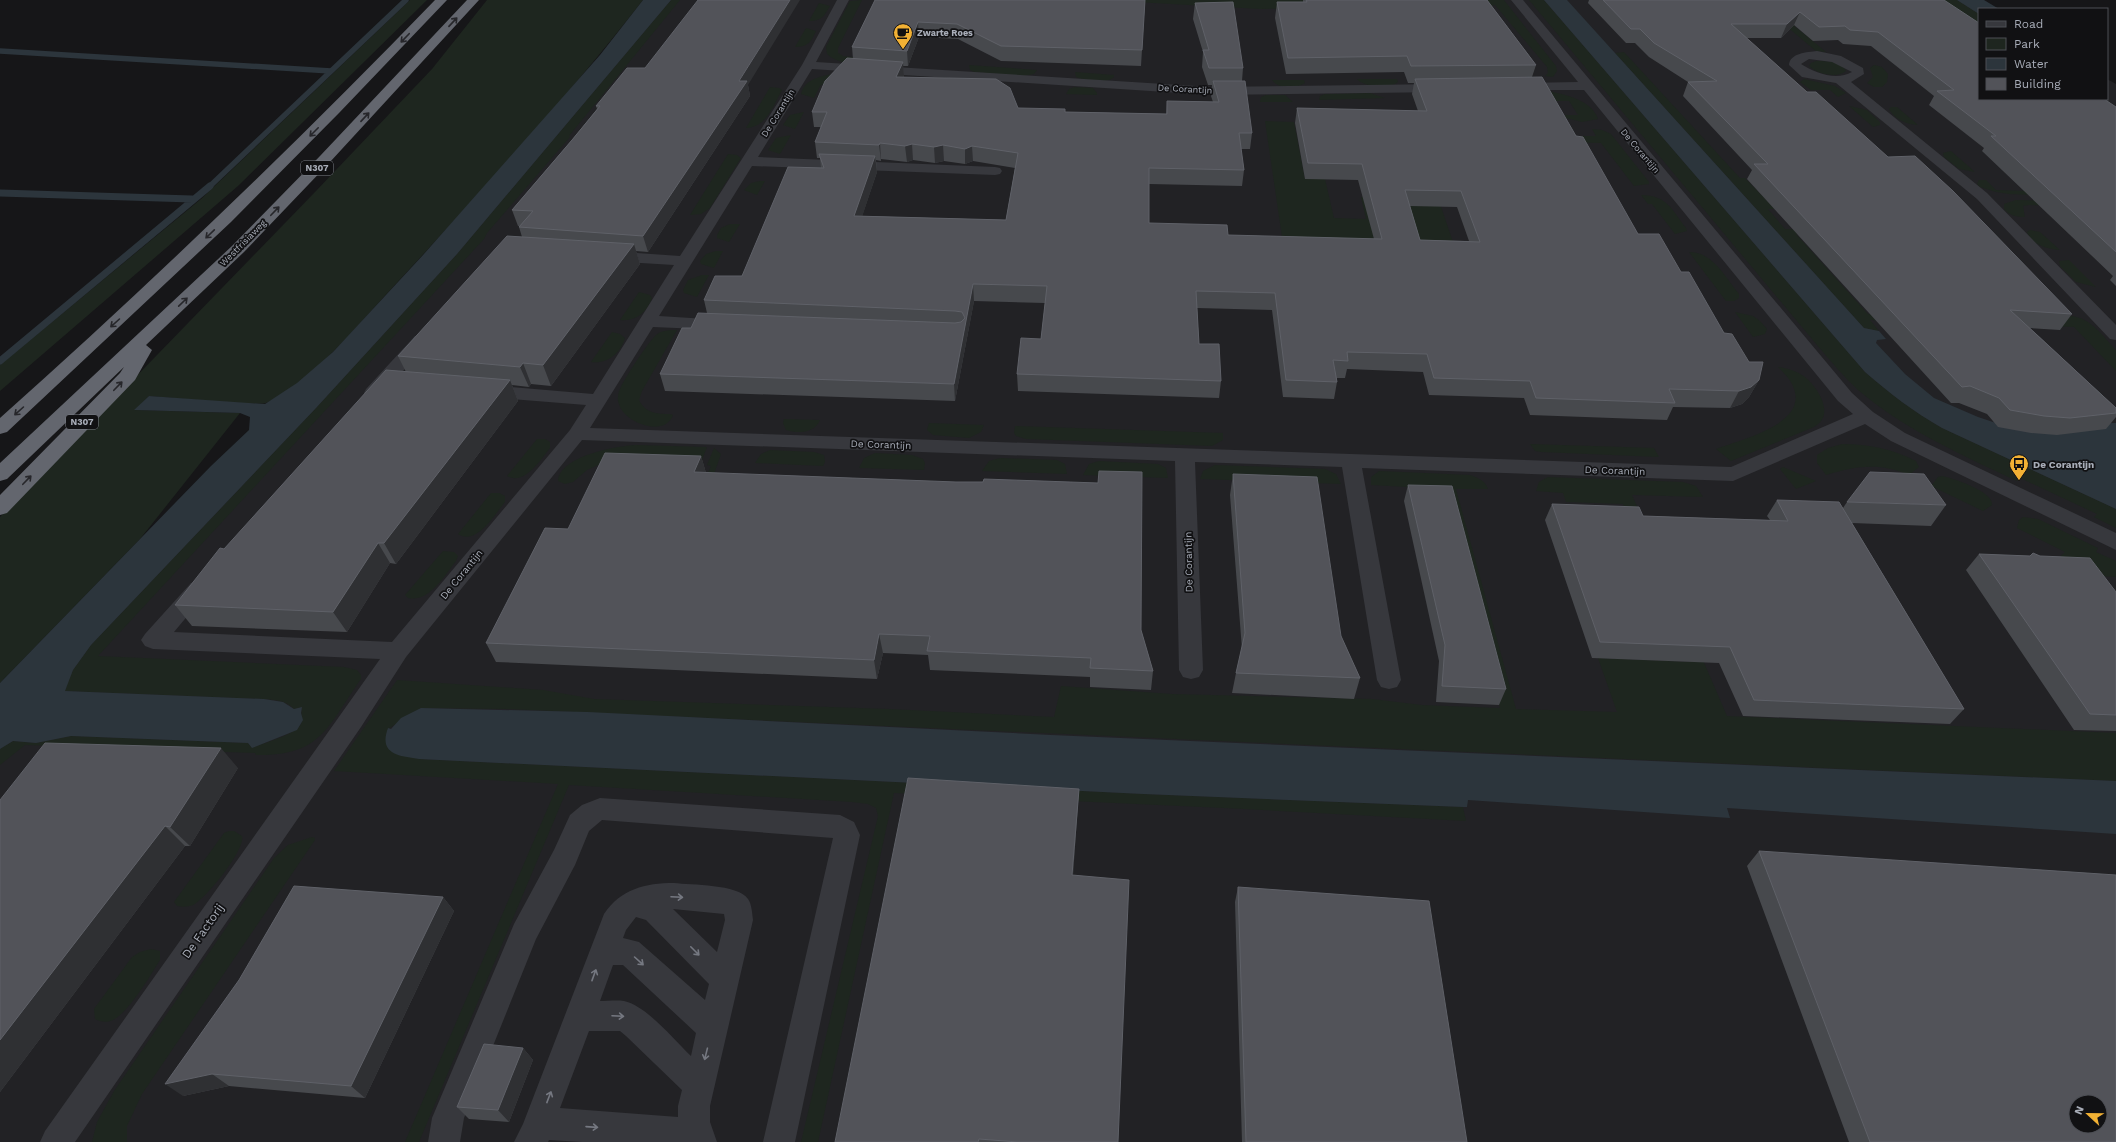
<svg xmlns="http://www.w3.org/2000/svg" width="2116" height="1142" font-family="'Work Sans',sans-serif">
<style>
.built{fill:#222225;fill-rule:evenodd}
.green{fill:#1e261f}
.water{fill:#2c353c}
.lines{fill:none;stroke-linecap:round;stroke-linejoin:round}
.stream-far1{stroke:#2c353c;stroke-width:5.5}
.stream{stroke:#2c353c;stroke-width:7}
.minor{fill:#37383d;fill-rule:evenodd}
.highway{fill:#63666e;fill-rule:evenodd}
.wall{fill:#47494d;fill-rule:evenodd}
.shaded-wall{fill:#2f3033}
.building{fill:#525359;stroke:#5f6168;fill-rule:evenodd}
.oneway{stroke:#26262a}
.oneway2{stroke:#757881}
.labels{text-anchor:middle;stroke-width:3.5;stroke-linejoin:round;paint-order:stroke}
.far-poi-label{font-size:9px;font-weight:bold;fill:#a8adb8;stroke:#111113;text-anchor:start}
.far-street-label{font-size:9px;fill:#a8adb8;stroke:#111113}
.shield{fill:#111113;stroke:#7b7e86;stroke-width:1}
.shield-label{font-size:9px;font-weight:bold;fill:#a8adb8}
.street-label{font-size:10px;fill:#a8adb8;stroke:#111113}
.poi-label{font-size:10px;font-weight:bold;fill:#a8adb8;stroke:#111113;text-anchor:start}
.near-street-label{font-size:12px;fill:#a8adb8;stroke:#111113}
</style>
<rect width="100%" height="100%" fill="#161618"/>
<path class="built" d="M649 0H1975L1979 9V99H2107V79L2116 84V1142H0V719L306 396ZM2076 1102H2100V1126H2076Z"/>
<path class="green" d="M410 0H427L238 186 0 391V365L201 199Z
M487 0H643C565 100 479 194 393 287 358 324 313 382 266 403 258 406 165 397 149 396L135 410 240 413 140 539 0 683V517L316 191 432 69Z
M671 0H680L569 136 570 137 487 233 484 239 98 656 344 667 357 670 361 675V679C327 727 322 756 256 755L255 753 25 745 0 765V749L13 741 36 743 71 736 248 743 252 748C260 744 299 734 301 723 302 718 301 712 302 707L294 709C286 700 274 700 264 699L64 691 73 670 91 645 316 408 457 254Z
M862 0 838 48V53L843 56 907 64 899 67C880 66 841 68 827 54L826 47 850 1Z
M1100 0H1504L1556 66 1557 71 1553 77 1545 76 1548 73 1547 67 1495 5 1479 8 1369 6 1260 9Z
M1529 0H1544L1865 372C1889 393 1914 412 1942 428L2116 509V528L2094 517 2097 514 2020 478 2017 481C1962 455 1905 430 1858 390 1843 376 1830 360 1817 345Z
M1755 0H1763L1826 52 1816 51Z
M1916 0H1957L1979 14V43Z
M819 3 830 6C824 16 822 21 809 21Z
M806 28 816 31C811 42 808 47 795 47Z
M1624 52 1740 178H1745L1775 209H1768L1785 229 1934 233 1938 238 1796 234 1868 314 2067 319 2071 316C2091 318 2102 335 2116 350V371L2074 327 1870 320 1879 331 1864 328 1615 53Z
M1816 61C1825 61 1842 61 1846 71 1837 79 1817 74 1809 66L1811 63Z
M969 65 1037 70 1034 74 1024 76 974 72 970 70Z
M1874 65 1882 67 1888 74 1887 82 1882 87H1874L1867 83 1873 77 1870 68Z
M1075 72 1114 75V77C1107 84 1085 81 1076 77Z
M841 73 820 86 814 98 801 94C805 77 826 75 841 73Z
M1357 79H1397L1398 82C1390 89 1363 87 1357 79Z
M1804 79 1835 86 1846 93 1838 97 1830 90H1811L1800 82Z
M1272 80H1304L1305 83C1297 89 1278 89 1272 80Z
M770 87 779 88 782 90C773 106 767 127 746 128Z
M1075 87 1093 88 1097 93V95L1066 94 1069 89Z
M1547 91C1564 94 1592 100 1598 119L1582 122 1566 118 1565 115H1578L1569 101H1530Z
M1370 93 1385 98 1319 100 1320 96 1325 94Z
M1266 95H1285L1293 102H1260L1261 97Z
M1849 106 1867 110 1880 122V125L1873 127Z
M1891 107H1897L1918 125C1906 124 1895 120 1889 109Z
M804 112 795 129 783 125 790 115Z
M1265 121 1294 122 1305 179H1325L1334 218 1366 219 1361 197 1431 198 1420 145 1453 242 1282 237Z
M1592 129 1602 130 1611 134 1649 182V184L1634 186 1601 143 1528 141 1567 136H1596Z
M791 135 780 154 768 150 776 138Z
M1951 151 1975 172 1959 169 1944 157 1943 153Z
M728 154 737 155 741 158 710 208 701 214 690 215Z
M1979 180H1986L1996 190 2059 192 2116 198 2009 194 1996 192 1980 187 1977 184Z
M760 181H765L757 195 744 190 751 183Z
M1641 195C1667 195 1672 210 1686 228L1687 231 1675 234 1652 204H1648Z
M2016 200 2116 203V208L2029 205 2023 206 2025 217C2018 217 2009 216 2004 209V204Z
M730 224H740L729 242 717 238V235L721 228Z
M2030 230 2040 232 2060 250C2047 249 2032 245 2027 232Z
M716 251H723L714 268 701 264 700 261 706 254Z
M1689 252C1713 252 1725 277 1739 294V298L1734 301H1726Z
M2069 260 2096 287 2076 282 2060 266 2059 261Z
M702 275H709L697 297 684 293 683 290 688 280Z
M639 292 650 295 652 298C647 312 636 322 620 320Z
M1735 312 1753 316 1760 321 1767 329 1765 334 1753 337Z
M677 330 642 391 639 400C645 413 657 414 670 414L673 415C665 438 624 423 619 404 617 400 618 393 620 389 624 379 649 341 656 335 662 330 670 330 677 330Z
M612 332 620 334 625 338C620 354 608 364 591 362Z
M1778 367C1787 368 1797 371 1805 377 1818 388 1836 415 1814 427L1731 461 1716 449C1739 440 1807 425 1794 389 1792 381 1784 373 1778 367Z
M784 419 820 420C815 433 798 434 786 430L783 423Z
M929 423 984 425 981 432 969 438 933 435 927 430Z
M1015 426 1223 433V440L1212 446 1026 439 1016 436 1014 433Z
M537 439H545L550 442V448C541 459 525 486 507 476Z
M1530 444 1654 448 1659 457 1541 452 1535 451Z
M1842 444C1869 444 1892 449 1916 461L1919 467 1909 475C1880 462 1855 466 1826 475L1817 463V455L1828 448Z
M636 445 707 447 700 465 706 477 711 466 707 465 714 448 721 454 712 480 605 462 587 470 573 482 565 484 558 481C560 456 616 446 636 445Z
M770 450 814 452 824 455 825 462 823 466 755 463 761 454Z
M875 453 912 455 923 459 925 463 924 470 859 468 864 458Z
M1000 458 1057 460 1065 464 1067 474 982 471 989 461Z
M1099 461 1158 464 1166 468 1168 478 1083 475 1089 464Z
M1215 465 1325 469 1336 474 1341 484 1200 479 1203 471Z
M1783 467 1816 481 1796 489 1780 469Z
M1379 471 1470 475C1479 478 1485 481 1488 489H1456L1516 709 1617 712 1598 658 1690 662 1623 504 1566 502 1563 493 1536 491 1539 482 1548 477 1683 482 1696 486 1703 497 1632 495 1727 716 2116 733V781L506 709 421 708 388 729 386 744 419 759 1143 794 1463 807 1466 821 1224 808 894 793 818 1142H801L878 816 876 808 868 804 852 802 569 785 419 1142H405L558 784 334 771 397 680 543 690 594 699 889 709 1054 717 1061 686 1172 694 1372 699 1422 705 1500 708 1443 489 1371 485V477Z
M1942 476C1953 478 1994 492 1992 505L1983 511 1931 486 1938 477Z
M491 493H499L505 496V502C495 514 477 546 458 534Z
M2023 517 2038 519 2098 548 2096 552 2116 561V577L2043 573 2065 552 2017 528 2019 520Z
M443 551 454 552 458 556 456 561C445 575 429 603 408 598L405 595Z
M229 831H234L242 836C246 849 206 899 193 905 188 907 182 907 177 906L174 902 224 833Z
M312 837 315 838V840L142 1094 127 1126V1142H92L97 1122 114 1091 274 858 288 845Z
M151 949 160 951V960C150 976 129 1012 113 1020 107 1023 101 1022 95 1019L94 1009 132 957 140 952Z"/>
<path class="water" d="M643 0H671L457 254 316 408 91 645 73 670 65 691 264 699 283 702 294 709 302 707 301 713 303 720 297 730 252 748 248 743 71 736 36 743 13 741 0 749V683L211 466 249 430 250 417 240 413 134 410 149 396 265 404 297 383 333 352 423 255 600 55Z
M1544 0H1567L1864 328 1879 331 1886 339 1877 340 1876 343 1905 374 1934 398 1978 417 2002 425 2116 423V509L1942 428C1914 412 1889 393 1865 372Z
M1957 0H1984L1999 9H1979V14Z
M421 708 588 712 1051 735 2116 781V834L1727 808 1730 818 1468 800 1467 807H1463L1143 794 419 759C400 756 378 755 388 728L391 729 401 718Z"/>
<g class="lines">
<path class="stream-far1" d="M0 51 331 71
M209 187 406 0"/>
<path class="stream" d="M0 193 192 199
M0 361 210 186"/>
<path class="minor" d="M837 0H849L816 62 1212 87 1444 84 1451 88 1444 92 1212 95 812 69 758 157 995 167 1000 168 1002 171 1000 174 995 175 752 166 659 316 723 320 729 321 732 325 729 329 723 330 653 327 590 428 1731 467 1853 414 1838 401 1584 90H1513L1511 87 1518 83 1578 82 1511 0H1523L1852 393 1873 412 1905 433 2116 533V550L1891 441 1865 424 1733 481 1362 468 1401 680 1397 687 1389 689 1381 687 1377 680 1342 467 1195 462 1203 670 1199 677 1191 679 1183 677 1179 670 1175 461 582 440 406 657 361 727 75 1142H40L45 1131 380 659 153 649 145 646 141 640 145 634 191 583 199 581 207 583 210 589 174 632 392 642 570 430 586 405 486 397 479 395 477 391 479 387 486 385 593 394 674 265 608 261 602 259 600 256 602 253 608 251 680 256 802 65Z
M1817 51 1841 56 1863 68 1864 74 1851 82 1987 193 2116 325V340L2110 339 1977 199 1836 83 1802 77 1789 65C1790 53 1807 52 1817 51ZM1809 59 1832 62 1852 72C1836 81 1815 73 1801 64Z
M421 335 427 336 430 340 427 344 380 397 373 399 366 397 364 393 366 389 415 336Z
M600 798 840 815 854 822 860 835 795 1142H763L833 838 602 820 589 831 575 865 536 939 464 1118 460 1142H428L432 1118 514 924 554 850 570 815 582 805Z
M674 883C691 885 738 884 748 899 752 905 752 913 753 920L710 1106V1122L717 1142H582L549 1140 548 1142H514L523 1124 604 914C621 889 645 883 674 883ZM673 909 724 914 725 920 717 952ZM636 917 646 920 709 984 705 1000 639 942 623 938 626 930ZM613 965H623L696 1033 691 1056C674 1040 647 1006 624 1001 617 1000 607 1001 600 1001ZM589 1031H620L626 1036 682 1090 678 1106V1117L560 1108Z"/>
<path class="highway" d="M435 0H447L339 113 231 222 7 432 0 434V418C150 284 295 145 435 0Z
M467 0H479L330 162 244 252 146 345 152 350 135 380 7 513 0 515V495L120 373 124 367 7 479 0 481V463L232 246 320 156Z"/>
</g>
<path class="wall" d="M875 0H1145L1141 66 1001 61 958 39 919 37 908 66H903L904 77 1018 108 1065 112 1166 114 1167 101 1213 102 1211 96 1212 85H1208L1202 67 1203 52 1193 19 1195 3 1243 68 1242 81 1252 133 1250 149H1241L1244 170 1242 186 1149 184V223L1228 235 1374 239 1358 180 1305 179 1295 123 1297 108 1418 111 1412 94 1414 83H1408L1404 72 1286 74 1275 18 1277 2H1303V0H1487L1536 65 1532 77 1576 136 1638 234 1681 272 1724 333 1759 380 1749 397 1742 404 1730 408 1673 407 1667 420 1530 415 1524 398 1429 395 1423 372 1347 369 1345 378H1337V382L1334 399 1283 397 1272 310 1197 308 1199 344 1221 381 1219 398 1018 391 1017 374 1041 339 1045 303 974 301 955 401 665 391 660 374 691 328 707 313 704 300 742 276 821 168 820 158H817L815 142 821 127H814L812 112 853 59 852 47ZM881 159 907 162 913 160 935 163 944 161 965 164 973 161 1015 168 1006 220 862 216 877 172 876 160 881 161ZM1410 206 1457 207 1469 241 1420 240Z
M1589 0H1944L1979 99 2116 107V286L2110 280 2113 276 1982 151 1984 148 1929 105 1934 96 1871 46 1843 44 1838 40 1813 41 1794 25 1781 38H1746L1807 92 1888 157 2072 314 2060 330 2030 328 2116 408V417L2106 429 2057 435 2031 433 1998 427 1987 414 1959 403H1951L1747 179 1752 170 1683 96 1688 82 1649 57 1635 43H1626L1588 3Z
M748 85 750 96 648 252 636 251 640 264 551 386 531 384 529 387 512 385 518 401 396 564 390 563 347 632 192 626 175 605 224 549 406 372 398 356 522 237 519 227V226H518L512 210 572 140 597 109 596 106Z
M701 456 706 473 1141 630 1153 671 1151 690 1090 687V677L930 670 928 655 883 653 877 679 496 662 486 643 568 529Z
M1233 474 1341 636 1360 678 1354 699 1232 693 1236 673 1242 649 1230 495Z
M1408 485 1506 689 1499 705 1436 702 1439 661 1404 501Z
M1777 500 1843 508 1847 502 1946 505 1931 526 1852 523 1964 709 1950 724 1743 716 1719 663 1592 658 1545 520 1552 504 1643 516 1770 520 1767 516Z
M1979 554 2116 592V731L2074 730 1966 570Z
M238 768 190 846H185L0 1092V800Z
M1079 789 1078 804 1073 875 1118 1142H835Z
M1759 851 2116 1142H1849L1747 866Z
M1238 887 1467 1142H1242L1235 902Z
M443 897 454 911 365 1098 229 1086 183 1096Z
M523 1048 533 1060 509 1122 469 1119 457 1107Z"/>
<path class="shaded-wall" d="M790 0H800L748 85 750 96 648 252 643 236Z
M1800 12 1794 25 1781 38 1787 24Z
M918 22 919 37 908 66 907 51Z
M903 62 904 76 898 92 896 77Z
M880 143 881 159V161L879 145Z
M912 144 913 160 907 162 905 146Z
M943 145 944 161 935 163 934 147Z
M972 146 973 161 965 164V149Z
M875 156 877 172 857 232 854 216Z
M634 244 640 264 551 386 543 365Z
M973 284 974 301 955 401 954 384Z
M523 363 531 384 529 387 520 367Z
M510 380 518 401 396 564 384 543Z
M1759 380 1749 397 1742 404 1730 408 1739 391Z
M701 456 707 476 694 472Z
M378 543 390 563 347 632 333 612Z
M879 634 883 653 877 679 874 660Z
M221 748 238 768 190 846 170 827Z
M1079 789 1078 804 1072 890V875Z
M165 826 185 846 0 1092V1040Z
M443 897 454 911 365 1098 351 1086Z
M523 1048 533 1060 509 1122 498 1110Z
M212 1074 229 1086 183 1096 165 1084Z"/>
<path class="building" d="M698 0H790L739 81H747L643 236 519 227 533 211 512 210 572 140 600 106H596L627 68H645Z
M875 0H1145L1142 50 1001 46 957 24 918 22 907 51 852 47Z
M1306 0H1487L1536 65 1411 66 1407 56 1288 58 1277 2H1307Z
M1603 0H1944L1979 23V99H2104L2116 107V252L1991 136H1996L1937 91 1954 90 1878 32 1850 30 1845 26 1819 27 1800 12 1787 24H1731L1807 92H1816L1888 157 1915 156 1953 191 2072 314 2010 310 2116 408V413L2070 418 2044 416 2010 410 1999 398 1970 386 1962 387 1754 164H1768L1688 82 1717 81 1654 43 1640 29H1631Z
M1233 2 1243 68H1209L1203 50H1209L1195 3Z
M847 58 903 62 896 77 996 79 1010 88 1018 108 1065 109V112L1167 114V101L1219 102 1213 81H1245L1252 133H1239L1244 170 1149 168V223L1227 225 1228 235 1382 239 1362 164 1308 163 1297 108 1427 111 1415 79 1542 77 1576 136 1583 137 1638 234H1659L1681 272H1689L1724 333 1732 334 1749 362H1763L1759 380 1751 387 1739 391 1669 389 1675 403 1536 398 1530 381 1434 378 1427 354 1347 352 1348 361 1333 360 1337 382 1286 380 1275 293 1196 291 1199 344H1219L1221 381 1017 374 1021 338 1041 339 1047 286 973 284 954 384 660 374 682 328H691L698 313 955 323 961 322 965 318 962 312 955 311 704 300 715 276H742L788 167 824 168 819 154 875 156 854 216 1006 220 1018 153 972 146 965 149 943 145 934 147 912 144 905 146 880 143 879 145 815 142 827 112H812L825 81ZM1405 190 1461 191 1480 242 1420 240Z
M507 236 634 244 543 365 523 363 520 367 398 356Z
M386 370 510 380 384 543H378L333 612 175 605 220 548 224 549Z
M605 453 701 456 694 472 956 482H983L984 479 1098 483 1099 471 1142 472 1141 630 1153 671 1090 668 1091 658 927 651 930 636 879 634 874 660 486 643 545 528 568 529Z
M1870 472 1924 474 1946 505 1847 502Z
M1233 474 1317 477 1341 636 1360 678 1236 673 1245 633Z
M1408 485 1452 486 1506 689 1442 686 1445 645Z
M1777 500 1839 502 1964 709 1754 700 1730 647 1600 642 1552 504 1639 507 1643 516 1788 521Z
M2033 553 2040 556 2090 558 2116 592V715L2090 714 1979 554 2030 556Z
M45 743 221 748 170 827 165 826 0 1040V800Z
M908 778 1079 789 1072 875 1129 880 1118 1142H1018L979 1139 978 1142H835Z
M1759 851 2116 875V1142H1870ZM2076 1102H2100V1126H2076Z
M294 886 443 897 351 1086 212 1074 165 1084 239 980Z
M1238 887 1429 901 1467 1142H1246Z
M484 1044 523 1048 498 1110 457 1107Z"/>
<defs><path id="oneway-shaft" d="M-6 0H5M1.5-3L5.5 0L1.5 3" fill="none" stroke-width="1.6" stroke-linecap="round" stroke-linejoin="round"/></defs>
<g class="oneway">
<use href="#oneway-shaft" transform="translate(453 22) rotate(-47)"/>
<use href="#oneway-shaft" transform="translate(405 38) rotate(134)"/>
<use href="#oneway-shaft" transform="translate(365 117) rotate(-47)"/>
<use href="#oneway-shaft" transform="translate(314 132) rotate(135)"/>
<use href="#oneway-shaft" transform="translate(275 211) rotate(-46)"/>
<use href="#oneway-shaft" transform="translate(210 234) rotate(136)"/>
<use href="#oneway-shaft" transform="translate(183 302) rotate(-44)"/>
<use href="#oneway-shaft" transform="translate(115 323) rotate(138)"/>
<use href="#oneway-shaft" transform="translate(118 386) rotate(-46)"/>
<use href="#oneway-shaft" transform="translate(19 411) rotate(138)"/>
<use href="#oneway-shaft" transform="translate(27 480) rotate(-46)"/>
</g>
<g class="oneway2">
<use href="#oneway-shaft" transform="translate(677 897) rotate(3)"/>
<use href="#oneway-shaft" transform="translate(695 951) rotate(45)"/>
<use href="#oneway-shaft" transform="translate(639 961) rotate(42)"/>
<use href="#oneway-shaft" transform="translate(594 975) rotate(-70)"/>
<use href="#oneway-shaft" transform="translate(618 1016) rotate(3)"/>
<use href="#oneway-shaft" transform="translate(706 1054) rotate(104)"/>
<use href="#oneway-shaft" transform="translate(549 1097) rotate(-69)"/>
<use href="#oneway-shaft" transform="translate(592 1127) rotate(4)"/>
</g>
<defs>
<symbol id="cafe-pin" viewBox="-11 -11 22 30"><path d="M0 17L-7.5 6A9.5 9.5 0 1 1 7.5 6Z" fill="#f2b134" stroke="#111113"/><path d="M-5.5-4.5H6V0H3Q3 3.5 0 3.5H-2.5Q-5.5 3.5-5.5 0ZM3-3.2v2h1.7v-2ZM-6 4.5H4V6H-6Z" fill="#111"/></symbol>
<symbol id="bus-pin" viewBox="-11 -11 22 30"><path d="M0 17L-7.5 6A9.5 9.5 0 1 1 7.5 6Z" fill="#f2b134" stroke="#111113"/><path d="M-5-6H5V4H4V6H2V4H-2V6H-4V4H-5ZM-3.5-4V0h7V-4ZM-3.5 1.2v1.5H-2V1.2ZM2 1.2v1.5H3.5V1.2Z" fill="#111"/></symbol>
</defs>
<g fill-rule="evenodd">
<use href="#cafe-pin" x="892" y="22" width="22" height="30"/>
<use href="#bus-pin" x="2008" y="453" width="22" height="30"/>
</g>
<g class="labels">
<g class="far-poi-label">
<text x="917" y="36">Zwarte Roes</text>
</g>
<g class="far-street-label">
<text transform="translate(1185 89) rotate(3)" y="3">De Corantijn</text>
<text transform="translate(778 113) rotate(-58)" y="3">De Corantijn</text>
<text transform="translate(1640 151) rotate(50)" y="3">De Corantijn</text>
<text transform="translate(243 243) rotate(-45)" y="3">Westfrisiaweg</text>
</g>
<g class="shield">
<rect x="301" y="161" width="32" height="14" rx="3"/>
<rect x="66" y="415" width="32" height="14" rx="3"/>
</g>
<g class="shield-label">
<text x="317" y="171">N307</text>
<text x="82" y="425">N307</text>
</g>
<g class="street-label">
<text transform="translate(881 444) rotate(2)" y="4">De Corantijn</text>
<text transform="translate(1615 470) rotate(2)" y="4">De Corantijn</text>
<text transform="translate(1188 562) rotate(-91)" y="4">De Corantijn</text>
<text transform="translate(461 574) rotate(-51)" y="4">De Corantijn</text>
</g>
<g class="poi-label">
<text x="2033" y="468">De Corantijn</text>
</g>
<g class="near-street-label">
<text transform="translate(203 931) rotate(-55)" y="4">De Factorij</text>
</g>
</g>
<rect x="1978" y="8" width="130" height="92" fill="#111113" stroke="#4d4f55"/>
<rect x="1986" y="21" width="20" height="6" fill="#37383d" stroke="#4d4f55"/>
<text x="2014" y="28" font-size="12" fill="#a8adb8">Road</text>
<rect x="1986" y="38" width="20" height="12" fill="#1e261f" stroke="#4d4f55"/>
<text x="2014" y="48" font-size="12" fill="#a8adb8">Park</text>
<rect x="1986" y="58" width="20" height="12" fill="#2c353c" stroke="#4d4f55"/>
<text x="2014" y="68" font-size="12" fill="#a8adb8">Water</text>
<rect x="1986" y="78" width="20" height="12" fill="#525359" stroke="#4d4f55"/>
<text x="2014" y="88" font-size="12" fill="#a8adb8">Building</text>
<g transform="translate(2088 1114) rotate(292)"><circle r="19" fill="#111113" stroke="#4d4f55"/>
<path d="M0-3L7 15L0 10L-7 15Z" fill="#f2b134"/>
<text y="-6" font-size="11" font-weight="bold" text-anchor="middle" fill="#a8adb8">N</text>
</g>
</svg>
